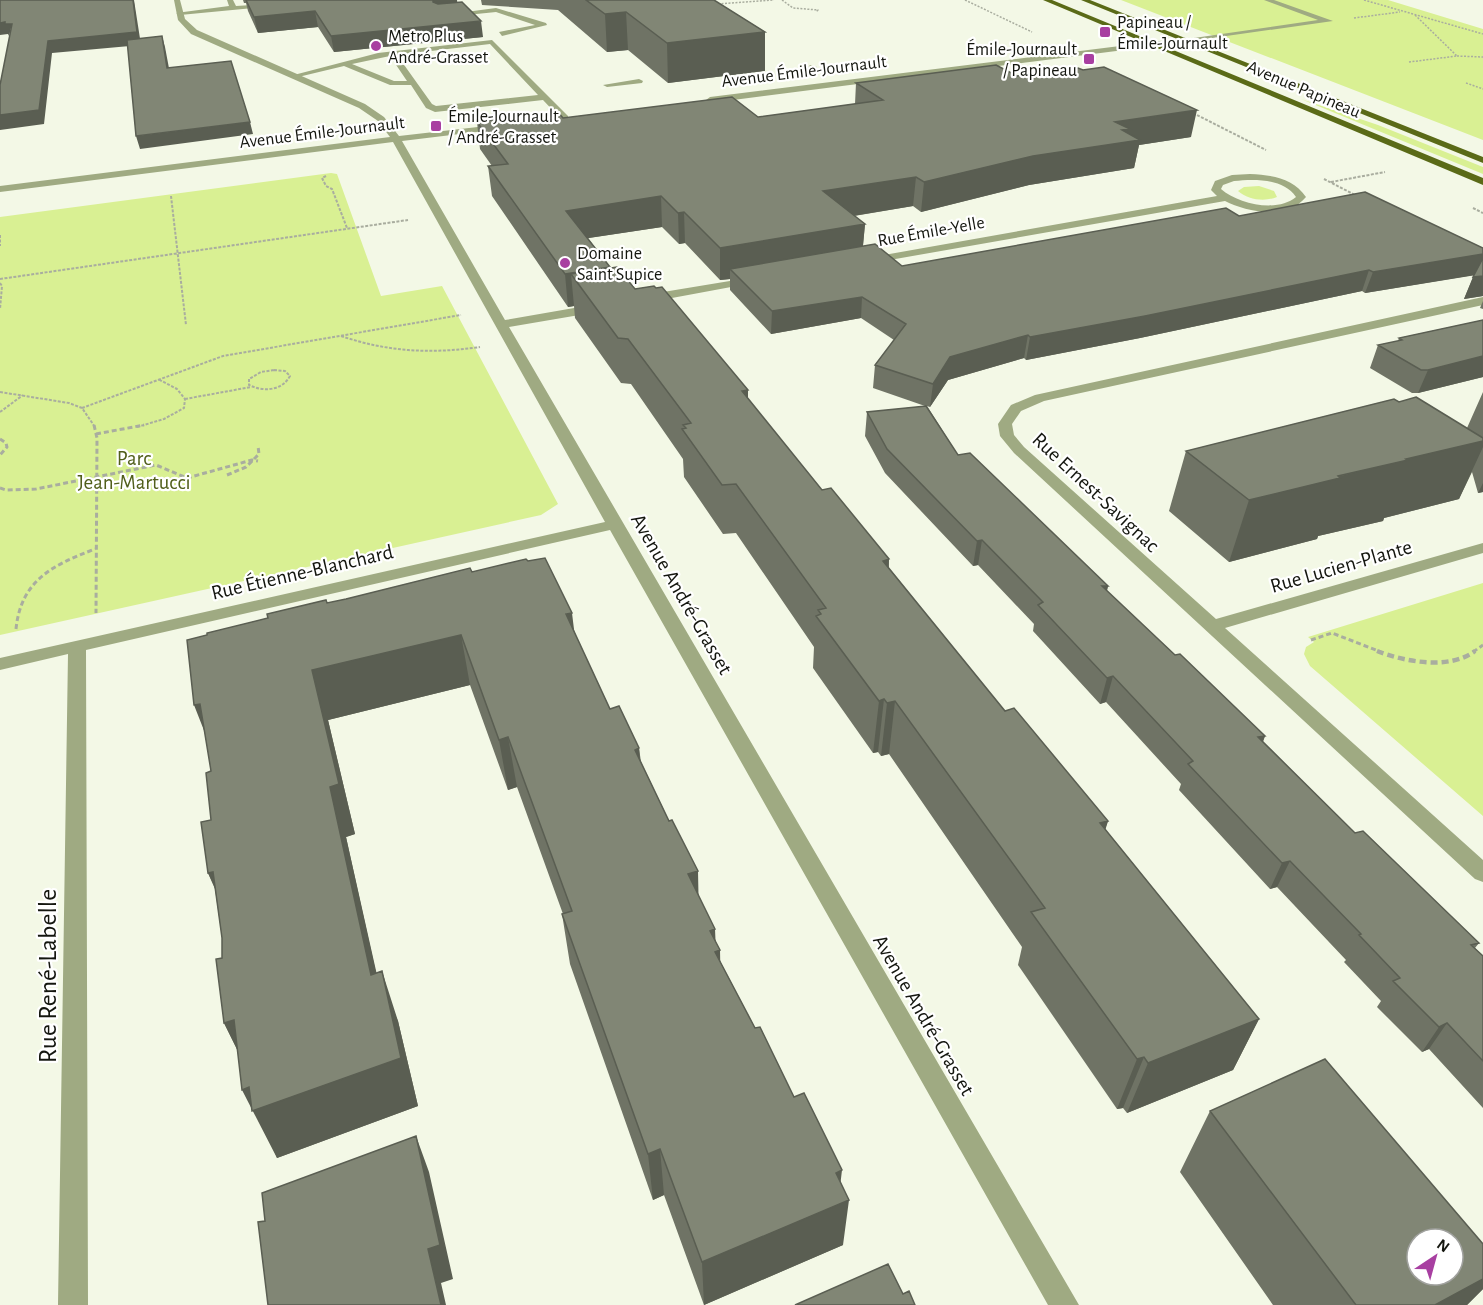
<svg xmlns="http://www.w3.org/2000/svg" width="1483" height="1305" font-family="'Alegreya Sans',sans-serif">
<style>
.green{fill:#d9f093}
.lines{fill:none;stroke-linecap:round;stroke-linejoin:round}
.path-far3{stroke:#a9ad9f;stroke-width:1.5;stroke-dasharray:2 1.5;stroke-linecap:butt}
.path-far2{stroke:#a9ad9f;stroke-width:2;stroke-dasharray:3 1.5;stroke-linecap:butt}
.path-far1{stroke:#a9ad9f;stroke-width:3;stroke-dasharray:5 3;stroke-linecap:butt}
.path{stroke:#a9ad9f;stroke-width:4.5;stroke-dasharray:7 4;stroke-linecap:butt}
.lane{fill:#9faa82;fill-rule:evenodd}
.street{fill:#9faa82;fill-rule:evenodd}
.primary{fill:#5a6a17;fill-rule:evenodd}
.wall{fill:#6f7365}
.shaded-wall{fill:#5a5e52}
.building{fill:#818675;stroke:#5a5e52;stroke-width:1.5;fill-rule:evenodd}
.poi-dot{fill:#a83fa1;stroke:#fff;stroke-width:2}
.labels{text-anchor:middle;stroke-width:4.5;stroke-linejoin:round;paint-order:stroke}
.far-poi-label{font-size:18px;fill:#14160f;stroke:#fff;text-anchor:start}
.far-street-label{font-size:18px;fill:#14160f;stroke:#fff}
.park-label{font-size:21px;fill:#515f1b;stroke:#fff}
.street-label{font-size:21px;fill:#14160f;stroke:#fff}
.near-street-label{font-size:26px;fill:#14160f;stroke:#fff}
</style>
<rect width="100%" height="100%" fill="#f3f8e6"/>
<path class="green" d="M1121 0H1388L1483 29V140Z
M1301 99 1378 125 1483 167V174Z
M331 173 337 174 381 296 442 286 558 504 541 515 0 635V217Z
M1259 186 1274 191 1277 197C1265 202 1248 200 1238 191L1244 187Z
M1483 583V816L1310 666 1304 654 1306 647 1314 642 1308 637Z"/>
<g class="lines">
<path class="path-far3" d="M782 0 793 8 818 10 816 12
M965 0 1032 32
M1364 0 1483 34
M718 4 774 0
M1354 18 1400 12
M1457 56 1483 57
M1409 62 1457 56 1414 14
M1466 83 1483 89"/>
<path class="path-far2" d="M1193 113 1266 150
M326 176 322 178 326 186 332 189 347 228
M1324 179 1357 196
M1331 182 1385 172
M171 196 186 325
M1473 208 1483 213
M0 235V246
M0 279 408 220
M0 283 2 286 0 309
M341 336C388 352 431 354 480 347
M274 370 285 371 290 376C282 391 263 392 249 385V379L261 372Z
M0 392 69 403 82 408 95 427
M185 399 251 387
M82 408 223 356 461 315
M0 412 23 395
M137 427 164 419 184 408 185 399 177 389 158 379"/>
<path class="path-far1" d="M94 425 97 438 96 613
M96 434 144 425
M0 439 6 443 7 447 0 455
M227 475 246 467 259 454 258 446
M0 488 6 490 36 489 156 465 187 478 252 460 258 461
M16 629C21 580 53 565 95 549
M1311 640 1332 633 1381 652
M1473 652 1483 645"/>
<path class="path" d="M1377 651C1405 662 1450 670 1475 651"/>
<path class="lane" d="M227 0H233L236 6 270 4 273 6 180 15 176 13 229 6Z
M1264 0H1274L1333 21 1184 42 1180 40 1318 20Z
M496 8 546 23 547 25 502 36 499 32 535 25 496 12 447 17 443 15Z
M492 40 568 116V120H562L543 100 435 112 426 108 411 85H390L344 66 294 78 290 76 378 53ZM490 44 538 95 436 106 432 104 397 55ZM390 56 407 81H394L352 64Z
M810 65 817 67 810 76H804L803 74Z
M639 79 643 81 642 83 607 87 603 85Z"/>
<path class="street" d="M174 0H180L185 19 197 30 365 104 384 117 399 136 504 124V128L501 129 402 141 505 320 597 304 603 308 597 312 509 327 1079 1305H1048L610 530 86 650 88 1305H58L68 654 0 670V658L605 522 393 142 0 192V186L390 137 378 121 359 108 191 34 178 20Z
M1184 38 1188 40 1187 42 710 103 706 100 710 97Z
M1250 174C1272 175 1293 178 1306 197 1288 219 1248 213 1225 201L867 264 861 261 867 258 1217 196 1211 190 1215 181 1232 175ZM1234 181C1254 179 1283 178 1296 197 1277 213 1238 204 1221 189L1223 185Z
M754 277 760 280 758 282 645 303 639 299 645 295Z
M1483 297V305L1044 401 1021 411 1012 424 1014 435 1024 447 1216 619 1483 543V553L1225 628 1483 860V882L1475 879 1014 453 1000 436 998 424 1011 405 1035 395Z"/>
<path class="primary" d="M1043 0H1052L1483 178V185Z
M1081 0H1090L1483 157V163Z"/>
</g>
<path class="wall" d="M243 0H457V2L483 37 334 52 318 27 258 33 248 11 246 3H244Z
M481 0H714L765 32V71L668 83 628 50 607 52 558 10 482 5Z
M1017 76 1191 137 1139 145 1134 168 1029 185 921 212 913 206 854 216 865 224 863 246 902 266 1239 216 1483 248V296L1464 299 1474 275 1365 293 1362 291 1140 338 1026 360 1024 358 948 380 930 407 927 406 958 455 1108 586 1107 591 1175 655 1265 736 1263 742 1355 833 1479 943 1475 948 1483 956V1108L1429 1049 1422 1052 1377 1007 1381 1001 1344 962 1346 960 1277 887 1270 889 1179 790 1181 784 1106 702 1100 704 1033 631 1034 624 978 565 973 566 885 473 865 436 867 412 925 406 873 388 875 365 894 340 861 318 771 334 730 290V279L720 280 685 243 679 244 662 227 588 238 610 268 635 289 748 399 822 490 889 559V568L1005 711 1108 821 1105 829 1259 1019 1233 1070 1127 1113 1123 1108 1117 1109 1018 965 1022 947 889 754 881 756 878 752 873 753 813 668 814 647 736 533 723 534 684 477 683 459 631 384 621 383 575 318 574 306 568 307 492 196 488 166H492L480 149 477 122 563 118 758 117 855 104 856 83Z
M1483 301V309L1480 308Z
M1483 320V377L1418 393H1412L1370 368 1378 345 1398 341 1399 338Z
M1483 392V492L1478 493 1472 472 1459 499 1384 518 1383 521 1318 536 1317 539 1229 562 1169 511 1186 451 1399 402 1467 428Z
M472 572 574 632 610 709 639 748 641 762 669 821 698 871V894L716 942 720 961 755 1028 841 1183 843 1245 704 1305 664 1195 653 1200 570 964 562 914H563L517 787 508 790 470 685 328 720 355 834 346 837 376 973 398 1021 418 1106 277 1158 238 1051 224 1023 222 938 215 889 208 873 211 820V771L207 635 327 603Z
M1210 1111 1483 1244V1289L1467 1305H1273L1180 1172Z"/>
<path class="shaded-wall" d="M133 0H134L141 45 52 53 44 124 0 130V115L48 41Z
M433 0H457L458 10 435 17Z
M315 11 318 27 258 33 254 17Z
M626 12 628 50 607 52 605 14Z
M481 21 483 37 334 52 331 36Z
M5 22 12 24 9 36 8 34 0 35V23Z
M765 32V71L668 83 667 43Z
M162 36 165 47 171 79 167 68Z
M1197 110 1191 137 1139 145 1134 168 1029 185 921 212 924 182 1115 122Z
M250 122 253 134 140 149 136 136Z
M916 177 913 206 822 221 823 191Z
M661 196 662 227 569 241 566 211Z
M684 212 685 243 679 244 678 213Z
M865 224 862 255 730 269V279L720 280V248Z
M1483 254V259L1476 275 1365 293 1373 272Z
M610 267 612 299 571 274 574 306 568 307 565 274Z
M1369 270 1362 291 1140 338 1026 360 1030 337Z
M1483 276V296L1464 299 1473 277Z
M862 297 861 318 771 334 772 311Z
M1028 335 1024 358 948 380 930 407 933 384 950 357Z
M1483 356V377L1418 393 1428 370Z
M748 390V437L742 391Z
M1483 441V447L1459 499 1384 518 1383 521 1318 536 1317 539 1229 562 1249 500 1406 459Z
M1483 483V492L1478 493Z
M982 540 978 565 973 566 977 541Z
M889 559 884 610 883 561Z
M1102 586H1108L1101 611Z
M572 613 578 662 566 614Z
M461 635 470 685 328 720 355 834 346 837 388 1024 371 975 330 787 312 670Z
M1113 676 1106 702 1100 704 1107 678Z
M884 699 878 752 873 753 879 701Z
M895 701 889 754 881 756 887 703Z
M200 704 214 756 194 705Z
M1265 736 1254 762 1258 737Z
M508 737 517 787 508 790 499 740Z
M639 748 643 798 635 750Z
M1108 821 1092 874 1100 823Z
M1290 861 1277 887 1270 889 1282 863Z
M698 871 699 921 688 874Z
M213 872 231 923 208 873Z
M715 929 716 952 720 950 721 1000 710 931Z
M382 971 398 1021 418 1106 277 1158 242 1090Z
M1259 1019 1233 1070 1127 1113 1148 1063Z
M234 1020 248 1072 224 1023Z
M1447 1023 1429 1049 1422 1052 1439 1027Z
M1144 1057 1123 1108 1117 1109 1137 1059Z
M416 1136 429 1172 453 1279 441 1283 446 1305H441L428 1249Z
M660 1149 664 1195 653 1200 648 1154Z
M842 1170 838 1204 849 1200 843 1245 704 1305 702 1262 836 1173Z
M1483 1279V1289L1467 1305H1435Z"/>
<path class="building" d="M0 0H133L137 32 48 41 39 110 0 115V85L12 24H5V22L0 23Z
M246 0H433V2L438 4 462 2 481 21 331 36 315 11 254 17Z
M586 0H714L765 32 667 43 626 12 605 14Z
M162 36 167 68 231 61 250 122 136 136 127 40Z
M996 65 1017 76 1078 68 1083 70 1104 67 1197 110 1115 122 1130 129 1122 130 1140 140 1033 156 924 182 916 177 823 191 865 224 720 248 684 212 678 213 661 196 566 211 610 267 565 274 488 166 508 164 477 122 557 111 563 118 732 97 758 117 883 100 856 83Z
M1365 192 1483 248V254L1373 272 1369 270 1145 316 1030 337 1028 335 950 357 933 384 875 365 906 324 862 297 772 311 730 269 875 244 902 266 1226 208 1239 216Z
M1483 258V276L1473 277Z
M617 267 635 289 654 286 656 288 662 287 748 390 742 391 822 490 831 488 889 559 883 561 1005 711 1014 708 1108 821 1100 823 1259 1019 1148 1063 1144 1057 1137 1059 1031 912 1045 908 895 701 887 703 884 699 879 701 816 616 821 614 818 610 826 608 736 484 722 485 682 429 686 428 683 425 691 423 628 339 618 338 571 274Z
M1483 320V356L1428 370H1421L1378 345 1402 340 1399 338Z
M1416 397 1483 438V441L1406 459 1408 460 1338 476 1340 478 1249 500 1186 451 1394 399 1399 402Z
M926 406 958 455 970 453 1108 586H1102L1175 655 1180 654 1265 736 1258 737 1355 833 1363 831 1479 943 1471 945 1483 956V1061L1447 1023 1439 1027 1393 981 1400 978 1359 935 1361 934 1290 861 1282 863 1188 764 1193 761 1113 676 1107 678 1038 605 1043 602 982 540 977 541 887 449 867 412Z
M545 558 572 613 566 614 610 709 619 706 639 748 635 750 669 821 672 820 698 871 688 874 715 929 710 931 720 950 715 952 755 1028 760 1027 794 1097 804 1093 842 1170 836 1173 849 1200 702 1262 660 1149 648 1154 562 914 572 911 508 737 499 740 461 635 312 670 339 784 330 787 371 975 382 971 401 1058 252 1111 249 1087 242 1090 234 1020 224 1023 216 959 222 958V938L213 872 208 873 201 822 211 820 206 773 211 771 200 704 194 705 187 640 207 635V633L268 618 267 614 326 600 327 603 346 599 470 568 472 572 526 559 528 561Z
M1325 1059 1483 1244V1279L1435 1305H1356L1210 1111ZM1417 1239H1453V1275H1417Z
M416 1136 440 1245 428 1249 441 1305H268L258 1222 265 1221 262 1193Z
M888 1264 903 1294 909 1291 915 1305H795Z"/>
<g class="poi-dot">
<rect x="1099" y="26" width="12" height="12" rx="3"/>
<circle cx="376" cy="46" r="6"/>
<rect x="1083" y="53" width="12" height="12" rx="3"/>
<rect x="430" y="120" width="12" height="12" rx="3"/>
<circle cx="565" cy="263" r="6"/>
</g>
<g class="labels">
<g class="far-poi-label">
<text x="1117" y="28">Papineau /<tspan x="1117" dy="21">Émile-Journault</tspan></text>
<text x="388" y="42">Metro Plus<tspan x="388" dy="21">André-Grasset</tspan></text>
<text x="1077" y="55" text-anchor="end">Émile-Journault<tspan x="1077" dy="21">/ Papineau</tspan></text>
<text x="448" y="122">Émile-Journault<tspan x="448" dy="21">/ André-Grasset</tspan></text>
<text x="577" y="259">Domaine<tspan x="577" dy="21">Saint Supice</tspan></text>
</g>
<g class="far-street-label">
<text transform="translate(804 71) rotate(-7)" y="6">Avenue Émile-Journault</text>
<text transform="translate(1304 89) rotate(23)" y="6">Avenue Papineau</text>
<text transform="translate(322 132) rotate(-7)" y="6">Avenue Émile-Journault</text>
<text transform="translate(931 231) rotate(-10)" y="6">Rue Émile-Yelle</text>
</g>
<g class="park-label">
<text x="134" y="465">Parc<tspan x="134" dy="24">Jean-Martucci</tspan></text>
</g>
<g class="street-label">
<text transform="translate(1096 492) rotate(43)" y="7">Rue Ernest-Savignac</text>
<text transform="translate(1341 566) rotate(-16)" y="7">Rue Lucien-Plante</text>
<text transform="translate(302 572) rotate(-13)" y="7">Rue Étienne-Blanchard</text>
<text transform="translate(682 594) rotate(60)" y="7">Avenue André-Grasset</text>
<text transform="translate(924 1015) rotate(60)" y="7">Avenue André-Grasset</text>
</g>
<g class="near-street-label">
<text transform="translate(47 976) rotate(-90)" y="9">Rue René-Labelle</text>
</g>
</g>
<g transform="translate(1435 1257) rotate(36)"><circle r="28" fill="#ffffff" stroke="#a1a29f" stroke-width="1.5"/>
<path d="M0-4.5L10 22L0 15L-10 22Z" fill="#a83fa1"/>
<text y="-9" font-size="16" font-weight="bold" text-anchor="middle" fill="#14160f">N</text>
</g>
</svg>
